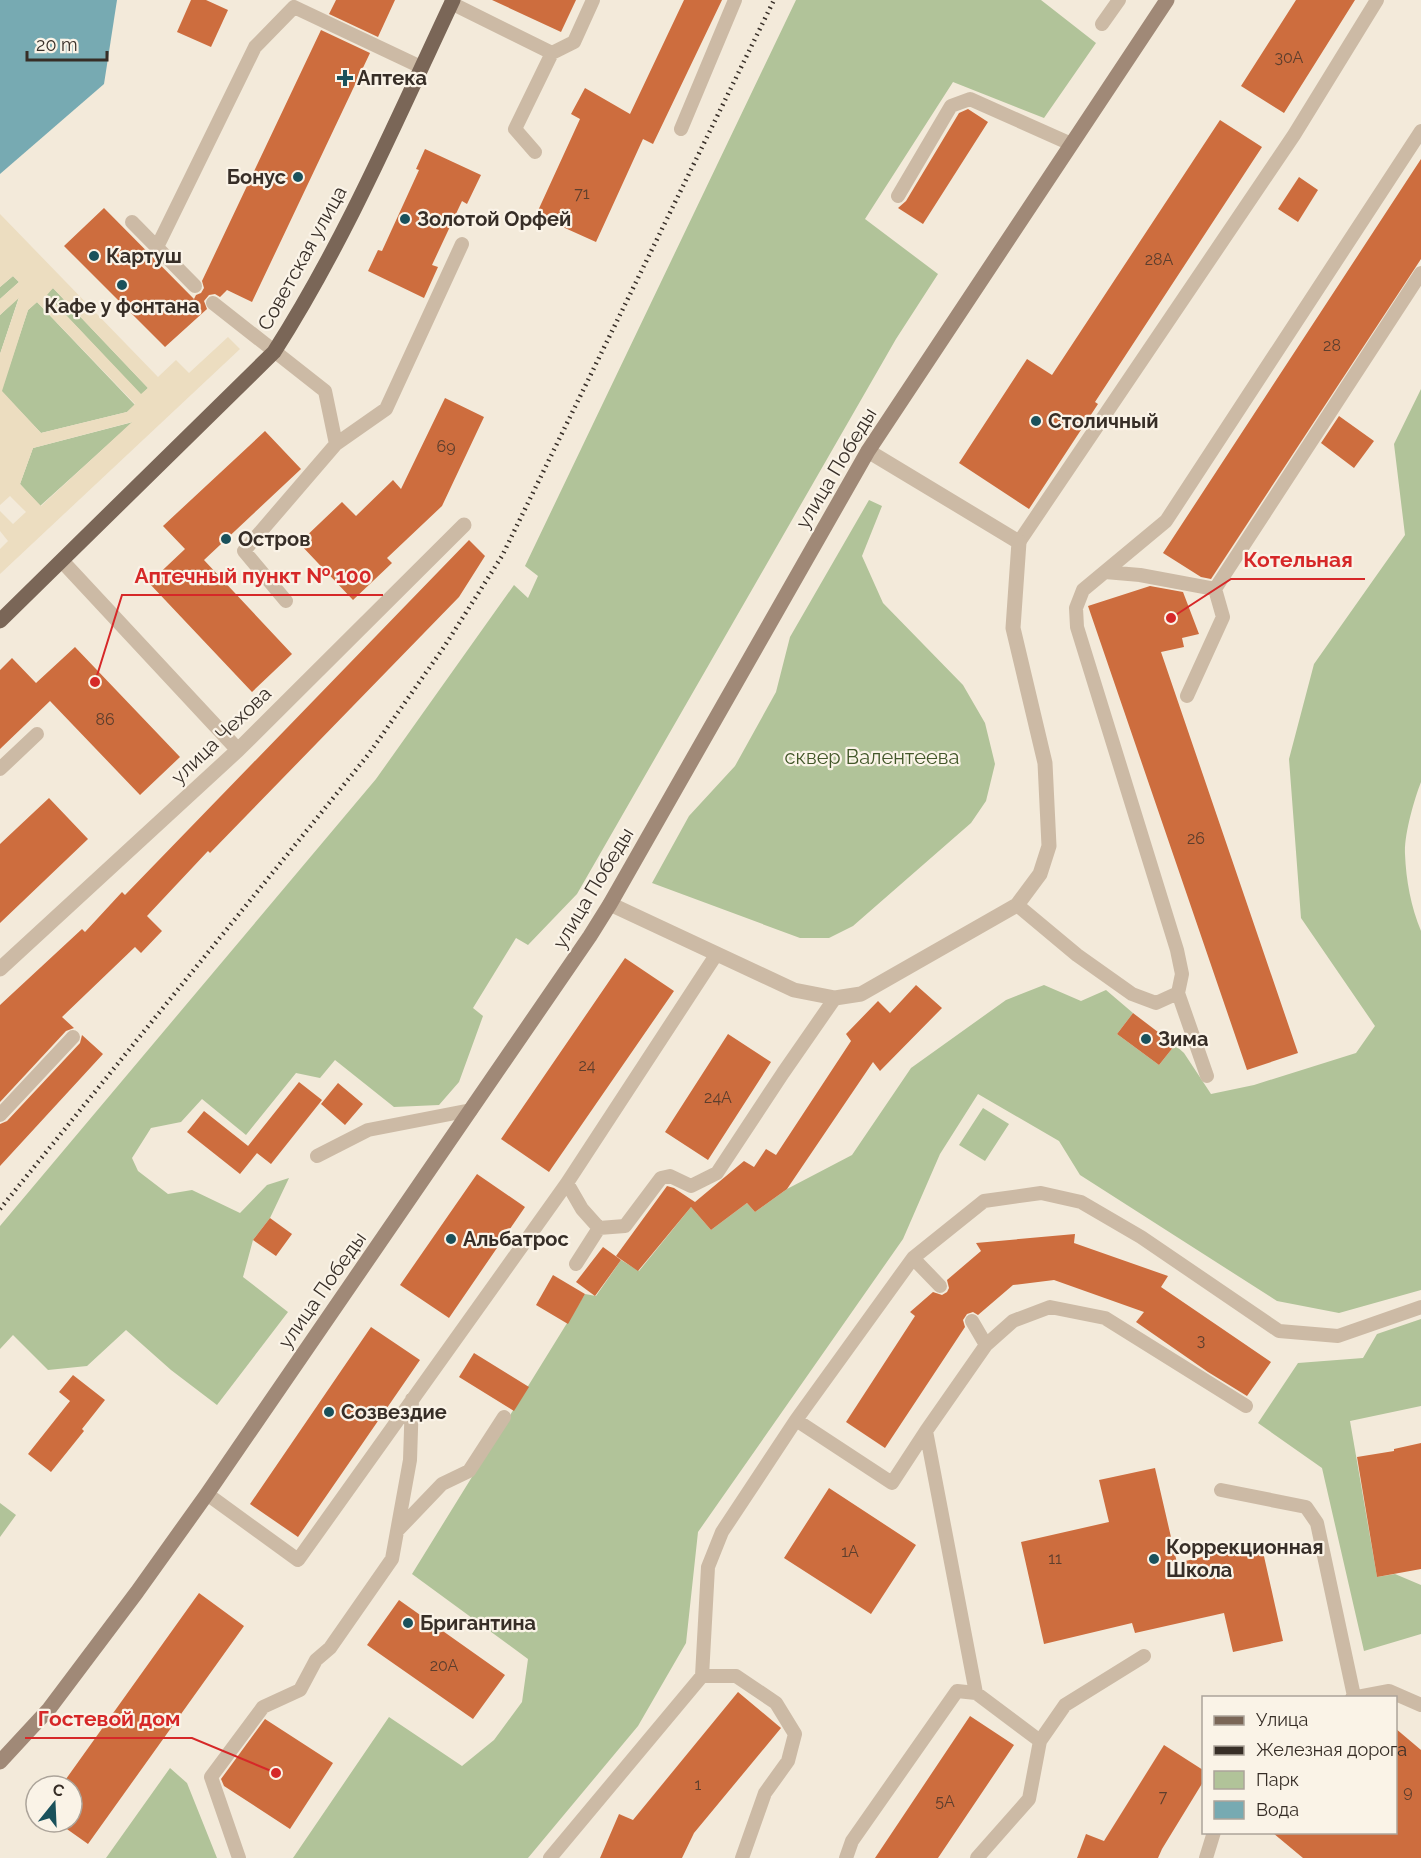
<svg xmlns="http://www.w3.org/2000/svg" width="1421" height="1858" font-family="Raleway,sans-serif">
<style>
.green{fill:#b1c399}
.plaza{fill:#ecddc0;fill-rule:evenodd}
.water{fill:#77aab2}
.building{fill:#cd6d3e}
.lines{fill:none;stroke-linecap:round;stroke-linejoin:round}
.service{stroke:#ccbaa5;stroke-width:14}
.minor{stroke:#ccbaa5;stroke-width:15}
.secondary{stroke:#a08977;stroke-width:15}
.primary{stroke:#7a6657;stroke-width:15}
.rail{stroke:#372e27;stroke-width:4.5;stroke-dasharray:1.5 4.5;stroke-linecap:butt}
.poi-dot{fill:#1a515b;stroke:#faf3e7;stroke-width:2}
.labels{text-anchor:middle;stroke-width:4.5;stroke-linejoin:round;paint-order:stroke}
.number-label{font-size:16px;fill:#5c3e2d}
.poi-label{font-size:20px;font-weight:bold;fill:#372e27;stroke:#faf3e7;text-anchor:start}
.street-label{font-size:20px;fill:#372e27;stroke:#faf3e7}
.park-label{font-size:20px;fill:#425729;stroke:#faf3e7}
.leader{fill:none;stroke:#d62828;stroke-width:2}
.callout-dot{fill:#d62828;stroke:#faf3e7;stroke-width:2}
.callout-label{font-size:21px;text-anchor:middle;font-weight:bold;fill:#d62828;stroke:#faf3e7;stroke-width:4.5;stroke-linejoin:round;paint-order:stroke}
</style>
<rect width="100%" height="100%" fill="#f3eada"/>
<path class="green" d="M796 0H1041L1096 43 1044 118 953 82 865 219 938 274 896 339 577 894 528 945 516 938 473 1008 483 1016 459 1082 439 1105 394 1107 335 1060 320 1078 296 1073 246 1135 202 1099 181 1122 151 1128 132 1158 138 1171 168 1194 192 1190 240 1213 267 1185 289 1178 270 1218 253 1240 243 1277 288 1312 217 1405 171 1370 126 1330 87 1366 48 1370 13 1335 0 1349V1226L376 779 514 585 528 598 538 576 525 566Z
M13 276 19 282 0 299V287Z
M53 288 148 388 141 395 46 294Z
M19 297 0 354V315Z
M37 302 135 405 127 412 41 433 1 391 28 310Z
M1421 389V782C1414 800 1404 835 1405 854 1406 880 1411 907 1421 931V1290L1339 1313 1277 1301 1080 1175 1059 1141 978 1094 940 1154 903 1239 698 1532 686 1643 638 1726 528 1858H293L389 1717 462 1766 494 1740 522 1702 528 1659 412 1574 585 1294 596 1296 621 1260 639 1271 691 1207 711 1230 747 1203 755 1212 787 1189 852 1155 911 1068 1006 1000 1044 985 1081 1001 1106 990 1133 1013 1117 1034 1159 1065 1175 1045 1184 1053 1211 1094 1254 1085 1356 1053 1375 1026 1301 918 1289 759 1314 664 1405 535 1394 444Z
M133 422 40 506 20 484 33 448Z
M869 500 882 506 862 556 883 603 963 685 985 723 995 764 986 801 971 823 853 926 829 938H800L652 883 689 816 735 766 776 692 790 637Z
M983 1108 1009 1124 985 1161 959 1145Z
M1421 1319V1406L1350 1421 1377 1577 1395 1574 1421 1585V1634L1364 1651 1322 1468 1258 1423 1298 1363 1363 1358 1377 1334Z
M0 1503 16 1515 0 1537Z
M170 1768 187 1783 217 1858H106Z"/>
<path class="plaza" d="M0 214 158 377 176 360 189 373 228 337 240 349 0 574V549L8 541 0 531V511L13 524 26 512 10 496 0 505V354L19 298 0 315V299L19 282 13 276 0 287ZM53 288 148 388 141 394 47 295ZM37 302 135 404 127 412 41 433 2 391 28 310ZM132 422 41 506 20 484 33 448Z"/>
<path class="water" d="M0 0H117L104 84 0 174Z"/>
<path class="building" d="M191 0H206L228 10 211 47 177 32Z
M336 0H395L378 37 329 14Z
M492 0H576L561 32Z
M684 0H722L653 144 643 139 596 242 536 215 580 119 571 114 585 88 630 114Z
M1296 0H1355L1284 113 1241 86Z
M321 30 370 53 252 302 227 290 220 297 215 294 209 295 204 301 207 309 165 347 64 246 104 208 194 299 196 295 201 293 204 288 202 281Z
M968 109 988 122 923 224 898 208 906 201 959 113Z
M1220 120 1262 147 1095 402 1098 404 1029 509 959 463 1027 359 1052 375Z
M425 149 481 175 467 204 462 201 432 265 438 267 424 298 368 271 378 250 382 251 419 170 416 169Z
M1421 159V259L1211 579 1201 577 1163 553Z
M1299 177 1318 190 1298 222 1278 209Z
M445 398 484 417 442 506 387 558 392 563 353 600 299 543 342 502 356 516 393 480 401 489Z
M1339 416 1374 441 1354 468 1321 443Z
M265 431 301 469 204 560 292 654 252 692 149 583 185 549 163 526Z
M469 540 485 556 459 597 210 853 208 851 147 916 162 931 141 953 135 947 62 1017 74 1028 66 1031 0 1102V1005L82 929 85 932 122 892 125 895Z
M1150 586 1183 592 1199 634 1182 638 1184 647 1161 652 1298 1053 1247 1070 1088 606Z
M75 647 180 757 140 795 50 701 0 749V670L12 658 36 683Z
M49 798 88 839 0 923V844Z
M625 958 674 991 549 1172 501 1139Z
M916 985 942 1008 880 1071 873 1062 787 1189 755 1212 747 1203 711 1230 691 1207 638 1271 616 1256 667 1186 674 1188 695 1202 744 1161 754 1167 766 1149 776 1155 851 1041 846 1034 878 1001 890 1013Z
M1133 1013 1175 1045 1159 1065 1117 1034Z
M728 1034 771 1062 708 1160 665 1132Z
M82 1035 103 1054 0 1166V1124L7 1121 80 1043Z
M299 1082 322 1100 271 1164 248 1146Z
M338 1083 363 1104 345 1125 321 1104Z
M204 1111 257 1153 240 1174 187 1132Z
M477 1174 525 1207 449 1318 400 1285Z
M270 1218 292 1234 276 1256 253 1240Z
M1075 1234 1074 1243 1168 1276 1161 1287 1271 1362 1247 1396 1208 1372 1136 1322 1144 1312 1054 1280 1013 1285 978 1315 973 1312 967 1314 963 1320 965 1327 885 1448 846 1422 915 1316 910 1312 933 1292 942 1295 947 1292 949 1288 947 1280 981 1251 976 1243Z
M603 1247 621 1260 595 1296 576 1282Z
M553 1275 585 1294 568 1324 536 1305Z
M371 1327 420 1360 298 1537 250 1504Z
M474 1353 529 1387 514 1411 459 1377Z
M73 1375 105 1400 82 1429 84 1431 51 1472 28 1454 70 1401 59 1392Z
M1421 1443V1569L1377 1577 1357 1457 1394 1451V1449Z
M1155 1468 1177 1563 1261 1543 1283 1641 1233 1652 1224 1613 1135 1633 1132 1623 1044 1644 1021 1542 1109 1522 1099 1480Z
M829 1488 916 1545 871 1614 784 1558Z
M199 1593 244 1626 88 1844 57 1822H72V1786H61Z
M399 1600 505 1675 473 1719 367 1645Z
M738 1692 781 1728 694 1833 682 1858H600L619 1814 633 1820Z
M970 1716 1014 1745 938 1858H875Z
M265 1719 333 1763 290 1829 224 1786 221 1779Z
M1395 1728 1421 1750V1858H1303L1273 1833H1395Z
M1164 1745 1203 1770V1782L1162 1849 1158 1858H1077L1086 1834 1104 1841Z"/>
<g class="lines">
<path class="service" d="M451 3 552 53 515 129 535 152
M1102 24 1119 0
M552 53 574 42 593 0
M681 129 735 0
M898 196 951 106 970 99 1071 144
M132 222 195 286
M157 247 255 47 294 7 421 67
M213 303 325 391 336 444 244 551 286 601
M336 444 386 409 462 244
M1019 542 1294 135 1377 0
M1105 572 1140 575 1215 589 1223 617 1187 696
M1215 589 1421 273
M0 769 37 734
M1017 905 1077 955 1132 994 1156 1003 1178 993 1182 974 1177 950 1077 627 1076 608 1083 590 1166 521 1421 131
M1178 993 1207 1076
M0 1115 73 1037
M317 1156 368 1130 471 1110
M567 1183 582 1209 599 1228 625 1226 661 1178 670 1176 691 1186 717 1173 783 1073 835 998
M913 1258 940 1286
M576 1264 599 1228
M972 1321 986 1345
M796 1420 892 1483 926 1431
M1221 1490 1306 1507 1317 1523 1354 1696
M207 1494 298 1560 567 1183 716 955
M397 1531 442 1484 469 1471 504 1417
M702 1676H736L776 1703 795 1734 788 1761 765 1793 742 1858
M1352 1698 1389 1691 1421 1705
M1040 1741 1065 1705 1144 1656
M239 1858 211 1777 263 1707 300 1690 316 1660 330 1648 392 1559 410 1460 412 1399
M550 1858 702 1676 708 1567 722 1532 796 1420 913 1258 984 1201 1041 1193 1081 1202 1141 1237 1279 1331 1338 1336 1421 1307
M846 1858 852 1841 957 1691 976 1693
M977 1858 1029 1799 1040 1741 976 1693 926 1431 986 1345 1013 1321 1050 1307 1105 1318 1246 1406
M1206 1858 1214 1832"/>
<path class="minor" d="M62 561 238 750
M610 904 794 990 835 998 861 994 1017 905 1040 874 1049 846 1045 763 1013 628 1019 542 868 451
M0 969 238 750 464 525"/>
<path class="secondary" d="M0 1762 49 1709 137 1592 207 1494 590 936 610 904 868 451 1167 0"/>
<path class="primary" d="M0 621 274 352C345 241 397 119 453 0"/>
<path class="rail" d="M0 1209 368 755 444 647 502 556 774 0"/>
</g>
<g class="poi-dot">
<path d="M342 69h6v6h6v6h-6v6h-6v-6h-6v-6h6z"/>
<circle cx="298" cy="177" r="6"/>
<circle cx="405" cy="219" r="6"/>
<circle cx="94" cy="256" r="6"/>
<circle cx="122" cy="285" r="6"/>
<circle cx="1036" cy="421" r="6"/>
<circle cx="226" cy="539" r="6"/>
<circle cx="1146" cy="1039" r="6"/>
<circle cx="451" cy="1239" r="6"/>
<circle cx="329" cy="1412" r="6"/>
<circle cx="1154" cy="1559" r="6"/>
<circle cx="408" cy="1623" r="6"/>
</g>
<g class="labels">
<g class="number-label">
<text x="1289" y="63">30А</text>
<text x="582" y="199">71</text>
<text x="1159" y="265">28А</text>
<text x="1332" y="351">28</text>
<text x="446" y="452">69</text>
<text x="105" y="725">86</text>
<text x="1196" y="844">26</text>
<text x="587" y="1071">24</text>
<text x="718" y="1103">24А</text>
<text x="1201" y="1346">3</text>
<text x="850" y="1557">1А</text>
<text x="1055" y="1564">11</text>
<text x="444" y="1671">20А</text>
<text x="698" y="1790">1</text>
<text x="1408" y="1797">9</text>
<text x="1163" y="1802">7</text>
<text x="945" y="1807">5А</text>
</g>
<g class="poi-label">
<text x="357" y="85">Аптека</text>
<text x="286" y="184" text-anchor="end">Бонус</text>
<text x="417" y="226">Золотой Орфей</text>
<text x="106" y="263">Картуш</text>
<text x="122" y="313" text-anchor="middle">Кафе у фонтана</text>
<text x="1048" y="428">Столичный</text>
<text x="238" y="546">Остров</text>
<text x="1158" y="1046">Зима</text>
<text x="463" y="1246">Альбатрос</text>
<text x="341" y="1419">Созвездие</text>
<text x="1166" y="1554">Коррекционная<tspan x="1166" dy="23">Школа</tspan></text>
<text x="420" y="1630">Бригантина</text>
</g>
<g class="street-label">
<text transform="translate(302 258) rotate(-61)" y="7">Советская улица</text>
<text transform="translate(836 468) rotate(-59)" y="7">улица Победы</text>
<text transform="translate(221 735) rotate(-44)" y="7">улица Чехова</text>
<text transform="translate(593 888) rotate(-59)" y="7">улица Победы</text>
<text transform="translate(322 1290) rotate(-55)" y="7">улица Победы</text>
</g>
<g class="park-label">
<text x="872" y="764">сквер Валентеева</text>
</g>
</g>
<path class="leader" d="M1171 618L1231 579H1365M95 682L122 595H383M276 1773L192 1738H25"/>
<g class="callout-dot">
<circle cx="1171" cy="618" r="6"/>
<circle cx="95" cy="682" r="6"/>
<circle cx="276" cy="1773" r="6"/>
</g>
<g class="callout-label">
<text x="1298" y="567">Котельная</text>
<text x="253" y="583">Аптечный пункт № 100</text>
<text x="109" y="1726">Гостевой дом</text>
</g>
<rect x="1202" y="1696" width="195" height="138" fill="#faf3e7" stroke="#aca49a" stroke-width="1.5"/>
<rect x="1214" y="1716" width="30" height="9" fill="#7a6657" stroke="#aca49a" stroke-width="1.5"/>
<text x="1256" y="1726" font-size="18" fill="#372e27">Улица</text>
<rect x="1214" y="1746" width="30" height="9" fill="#372e27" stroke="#aca49a" stroke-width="1.5"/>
<text x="1256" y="1756" font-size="18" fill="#372e27">Железная дорога</text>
<rect x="1214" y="1771" width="30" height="18" fill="#b1c399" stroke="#aca49a" stroke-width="1.5"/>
<text x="1256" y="1786" font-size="18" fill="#372e27">Парк</text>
<rect x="1214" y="1801" width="30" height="18" fill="#77aab2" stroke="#aca49a" stroke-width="1.5"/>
<text x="1256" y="1816" font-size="18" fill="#372e27">Вода</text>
<g transform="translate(54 1804) rotate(18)"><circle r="28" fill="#faf3e7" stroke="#aca49a" stroke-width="1.5"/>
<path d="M0-4.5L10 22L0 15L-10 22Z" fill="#1a515b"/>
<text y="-9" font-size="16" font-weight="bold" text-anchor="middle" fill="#372e27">С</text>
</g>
<path d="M27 51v9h80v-9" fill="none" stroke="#372e27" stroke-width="3"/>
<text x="36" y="51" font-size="18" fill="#372e27" stroke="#faf3e7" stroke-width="4.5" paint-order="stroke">20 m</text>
</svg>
